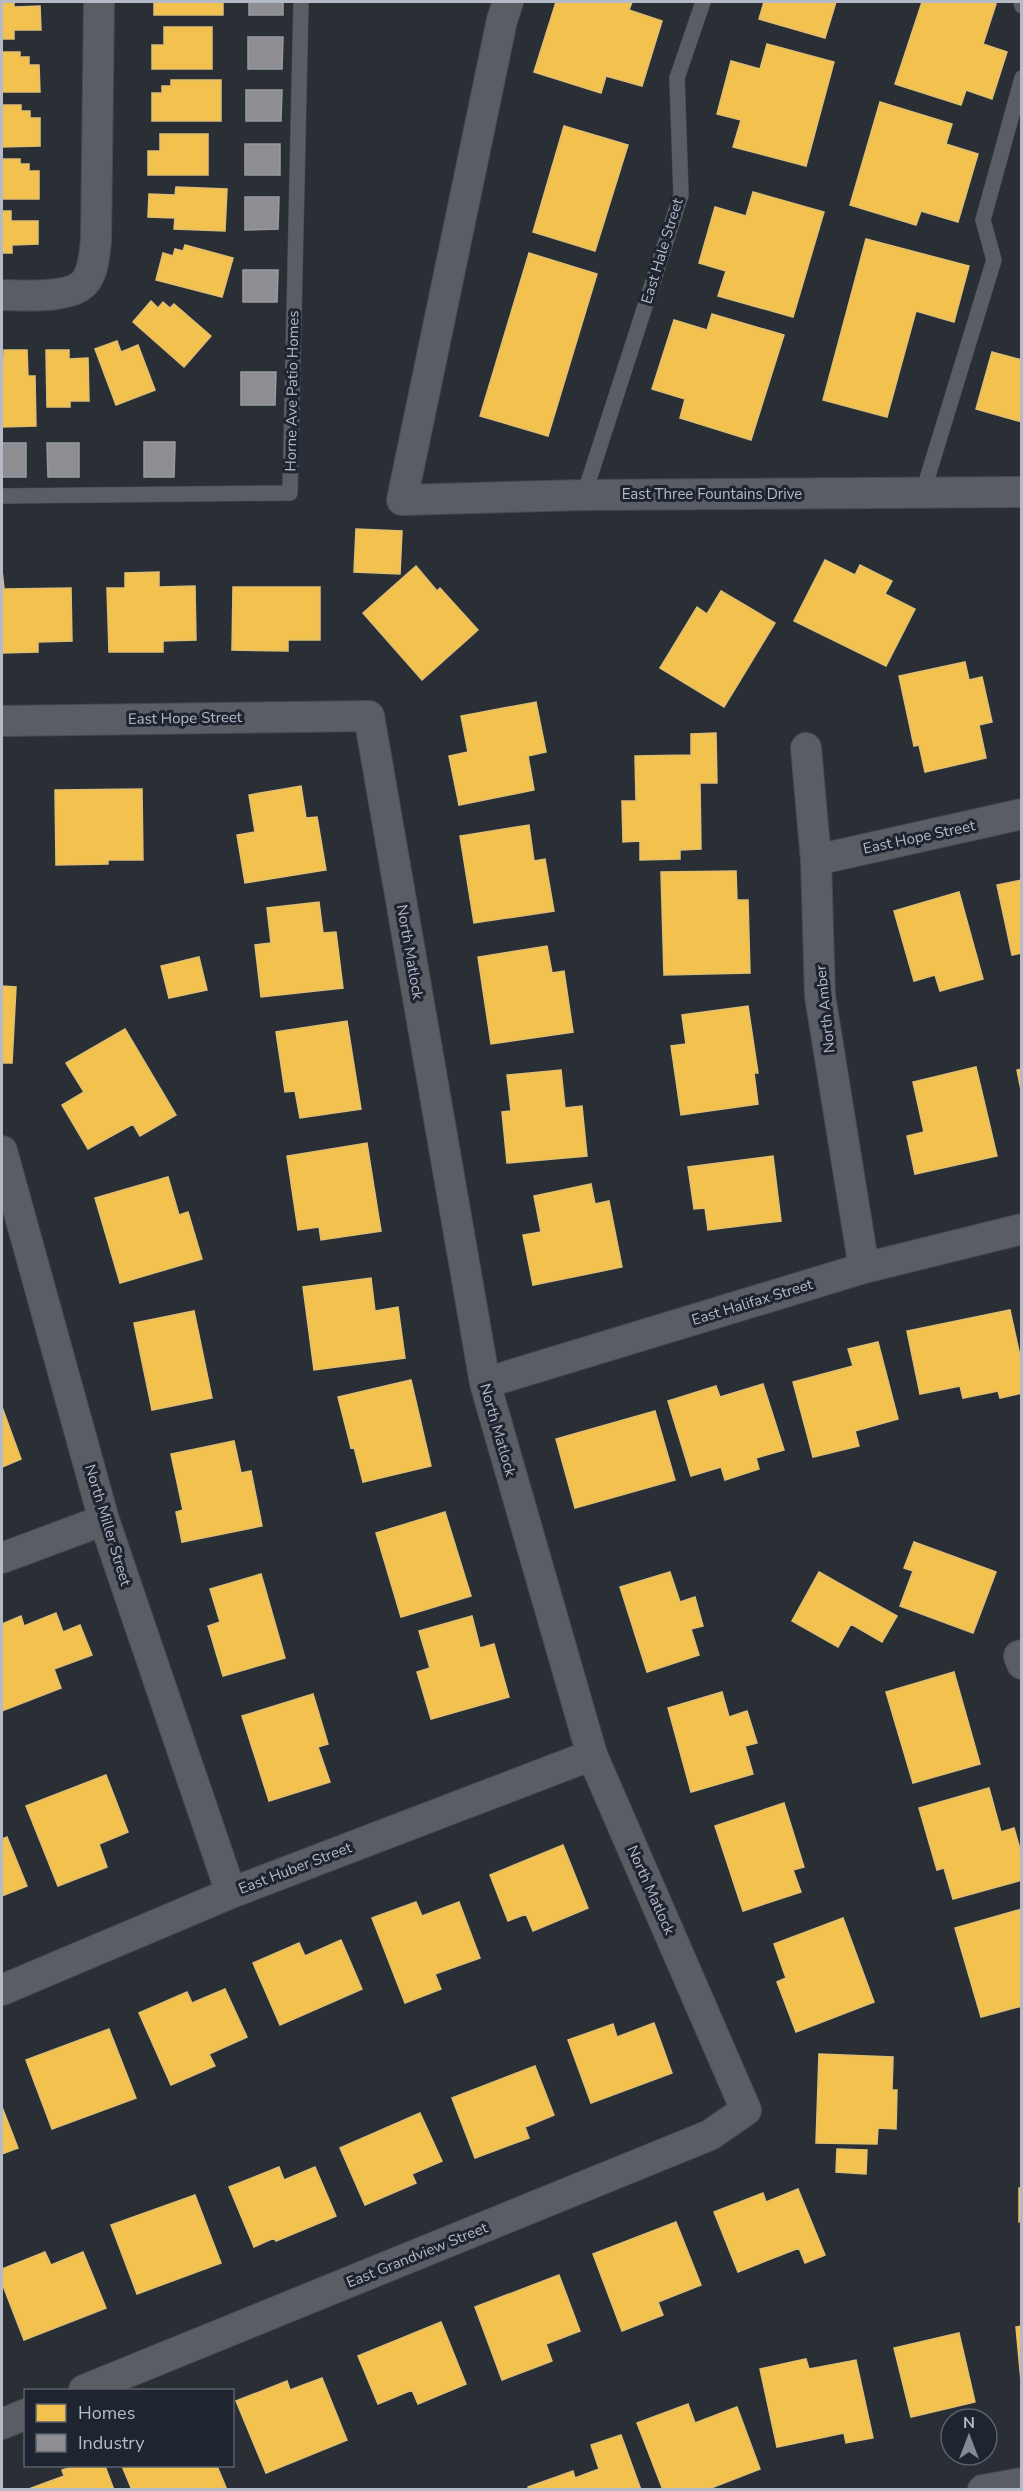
<svg xmlns="http://www.w3.org/2000/svg" width="1023" height="2491" font-family="'Nunito Sans',sans-serif">
<style>
.homes{fill:#f2c14e;stroke:#e0bf72;stroke-width:1.5}
.industry{fill:#8d8d92;stroke:#999ba2;stroke-width:1.5}
.lines{fill:none;stroke-linecap:round;stroke-linejoin:round}
.lane-casing{stroke:#484b50;stroke-width:16}
.street-casing{stroke:#484b50;stroke-width:32}
.lane{stroke:#5a5d64;stroke-width:15}
.street{stroke:#5a5d64;stroke-width:30}
.labels{text-anchor:middle;stroke-width:6;stroke-linejoin:round;paint-order:stroke}
.street-label{font-size:15px;fill:#b5bbc6;stroke:#1e2530}
</style>
<rect width="100%" height="100%" fill="#2a2f35"/>
<path class="homes" d="M2 2H14V7L40 6 41 30H14V39H2Z
M154 2H223V15H154Z
M556 2H632L629 10 662 21 642 86 606 76 601 93 534 72Z
M764 2H836L825 38 759 19Z
M922 2H988L996 4 983 44 1007 52 992 99 966 90 961 105 895 84Z
M164 27H212V69H152V45H164Z
M767 44 834 62 806 166 733 147 741 120 717 114 731 61 760 69Z
M2 52H20V57H29V65H39L40 92H2Z
M171 80H221V121H152V93H162V86H171Z
M880 102 952 124 946 144 978 154 958 222 921 211 916 225 850 205Z
M2 105H21V111H30V118H40V146L2 147Z
M564 126 628 145 595 251 533 232Z
M160 134H208V175H148V151H160Z
M2 159H20V164H29V171H39V199H2Z
M176 187 227 189 225 231 174 229 175 218 148 217 149 194 175 195Z
M753 192 824 212 793 317 718 296 726 271 699 263 715 207 746 216Z
M2 211H11V221H38V244L12 245V253H2Z
M866 239 969 266 954 322 916 311 887 417 823 400Z
M185 245 233 258 222 297 156 280 163 253 173 256 175 249 183 251Z
M529 253 597 274 548 436 480 416Z
M151 301 158 308 163 302 170 308 174 304 211 336 184 367 133 322Z
M712 314 784 335 751 440 680 418 685 399 652 389 674 320 707 330Z
M117 341 121 352 138 345 155 390 116 405 95 349Z
M4 350H27L28 376H35L36 426 2 427Z
M46 350H69V359L88 358 89 401H70V407H47Z
M992 352 1022 360V422L976 409Z
M356 529 402 531 400 574 354 572Z
M825 560 855 575 860 565 892 581 885 594 915 609 886 666 794 621Z
M416 566 437 591 440 588 478 630 422 680 363 613Z
M2 570 4 589 71 588 72 641 38 642V652L2 653Z
M159 572V587L195 586 196 640 163 641V652H109L107 588H125V573Z
M233 587H320V640H288V651L232 650Z
M721 591 775 623 724 707 660 668 697 607 707 614Z
M965 662 969 680 982 677 992 722 979 725 986 758 925 772 919 745 914 746 899 676Z
M536 702 546 752 528 756 534 790 459 805 449 756 468 752 461 716Z
M716 733 717 783H700L701 849 680 850V859L640 860V841L623 842 622 801H636L635 756 691 755V734Z
M301 786 306 818 317 817 326 870 245 883 237 835 255 832 249 795Z
M142 789 143 860H108V864L56 865 55 790Z
M529 825 534 861 545 859 554 911 474 923 460 836Z
M736 871 737 900H748L750 973 664 975 661 872Z
M1022 880V953L1012 955 997 885Z
M959 892 983 979 940 991 935 975 914 981 894 911Z
M319 902 323 933 336 932 343 988 261 997 255 945 271 943 267 908Z
M547 946 552 973 564 971 573 1032 491 1044 478 957Z
M199 957 207 990 169 998 161 966Z
M2 986 16 987 12 1063H2Z
M748 1006 758 1073H754L758 1104 681 1115 671 1046 686 1044 682 1015Z
M347 1021 361 1109 300 1118 295 1091 285 1092 276 1032Z
M125 1029 176 1115 140 1136 133 1124 88 1149 62 1105 84 1092 66 1063Z
M976 1067 997 1156 915 1174 907 1136 924 1132 913 1082Z
M1022 1069V1095L1017 1070Z
M561 1070 565 1108 582 1106 587 1156 507 1163 502 1112 511 1111 507 1075Z
M367 1143 381 1231 321 1240 319 1227 298 1230 287 1156Z
M773 1156 781 1221 708 1230 705 1208 694 1209 688 1167Z
M168 1177 179 1215 188 1212 202 1259 120 1283 95 1198Z
M591 1184 595 1204 609 1201 622 1267 533 1285 523 1235 541 1232 534 1196Z
M371 1278 375 1311 398 1307 405 1358 314 1370 303 1287Z
M1010 1310 1022 1365V1393L1000 1398 998 1391 963 1398 960 1386 920 1394 907 1331Z
M194 1311 212 1398 152 1410 134 1323Z
M878 1342 898 1419 855 1431 859 1446 813 1457 793 1382 853 1366 848 1349Z
M411 1380 431 1466 363 1482 354 1447 351 1448 338 1397Z
M763 1384 784 1450 756 1458 759 1469 725 1480 721 1467 691 1476 668 1401 716 1386 720 1397Z
M2 1407 21 1459 2 1467Z
M655 1411 675 1480 575 1508 556 1439Z
M234 1441 241 1473 251 1471 262 1526 182 1542 176 1512 183 1510 171 1454Z
M445 1512 471 1596 401 1617 376 1533Z
M914 1542 996 1572 973 1633 900 1606 913 1571 904 1568Z
M670 1572 680 1602 695 1597 703 1626 691 1629 699 1655 647 1672 620 1587Z
M819 1572 897 1616 882 1642 851 1624 838 1647 792 1621Z
M261 1574 285 1658 223 1676 208 1626 220 1622 210 1589Z
M56 1613 63 1632 80 1625 92 1655 54 1669 61 1688 2 1711V1624L21 1616 24 1626Z
M472 1616 480 1648 494 1644 509 1697 431 1719 417 1672 430 1668 419 1631Z
M954 1672 980 1764 913 1783 886 1692Z
M722 1692 729 1717 747 1711 757 1743 745 1746 753 1774 691 1792 668 1708Z
M313 1694 328 1744 318 1747 330 1782 269 1801 242 1716Z
M106 1775 128 1832 99 1844 107 1867 58 1886 26 1806Z
M989 1788 1001 1832 1014 1828 1022 1856V1880L953 1899 944 1868 937 1870 919 1808Z
M784 1803 804 1867 793 1870 801 1892 743 1911 715 1826Z
M7 1837 27 1886 2 1896V1839Z
M563 1845 588 1908 533 1931 526 1914 508 1921 490 1875Z
M416 1902 422 1916 459 1902 480 1958 435 1974 441 1989 405 2003 372 1918Z
M1022 1909V2006L981 2017 955 1928Z
M843 1918 874 2002 796 2032 777 1982 786 1978 774 1944Z
M341 1940 362 1989 280 2025 253 1963 299 1943 305 1956Z
M225 1989 247 2037 209 2054 215 2066 171 2085 139 2013 187 1992 192 2003Z
M654 2023 672 2073 591 2103 568 2040 613 2024 617 2037Z
M109 2029 136 2098 52 2129 26 2060Z
M819 2054 893 2057 892 2090H897L896 2129 878 2128 877 2144 816 2143Z
M535 2066 554 2115 525 2127 529 2138 475 2158 452 2098Z
M2 2107 18 2148 2 2154Z
M420 2113 442 2161 412 2174 416 2183 365 2205 340 2148Z
M837 2149 867 2150 866 2174 836 2172Z
M279 2167 284 2180 315 2167 336 2216 276 2241 274 2238 254 2247 229 2187Z
M1019 2188H1022V2221L1019 2222Z
M798 2189 825 2255 805 2263 799 2248 738 2272 714 2212 763 2193 766 2202Z
M195 2195 221 2263 137 2294 111 2225Z
M676 2222 701 2285 658 2302 663 2315 622 2331 593 2254Z
M45 2252 51 2265 83 2252 106 2308 24 2340 2 2283V2269Z
M559 2275 580 2331 546 2344 552 2361 502 2380 475 2307Z
M441 2322 466 2384 418 2404 412 2390 378 2404 358 2356Z
M1022 2326V2392L1016 2327Z
M959 2333 975 2402 911 2417 894 2348Z
M806 2359 809 2369 856 2360 873 2438 846 2443 844 2433 777 2447 760 2369Z
M322 2378 347 2440 266 2473 236 2401 287 2381 290 2390Z
M688 2404 695 2423 737 2407 760 2469 706 2490H663L637 2423Z
M621 2435 641 2490H529L528 2487 573 2471 575 2478 599 2469 591 2445Z
M76 2466H105L114 2490H26L64 2476 62 2470Z
M122 2466H217L227 2490H132Z"/>
<path class="industry" d="M249 2H283V15H249Z
M248 37H283L282 69H248Z
M246 90H282L281 121H246Z
M245 144H280V175H245Z
M245 197H279L278 229 245 230Z
M243 270H278L277 302H243Z
M241 372H276L275 405H241Z
M144 442H175L174 477H144Z
M2 443H26V477H2Z
M47 443H79V477H48Z"/>
<g class="lines">
<defs>
<path id="lane" d="M1021 2 1022 6
M923 492 994 260 983 220 1022 78
M584 495 681 195 677 78 703 2
M2 496 290 493 301 2"/>
<path id="street" d="M508 2 502 20 402 500 584 495 1022 492
M2 295C22 295 65 299 82 285 94 275 94 255 96 241L99 2
M2 721 369 716 485 1383 592 1755 746 2110 710 2135 84 2390
M806 748 816 860 820 996 864 1268
M816 860 1022 814
M2 1151 104 1520 231 1893
M485 1383 864 1268 1022 1229
M2 1558 104 1520
M1022 1655 1019 1656 1022 1664
M2 1990 231 1893 592 1755
M2 2424 26 2414
M983 2490 1022 2483"/>
</defs>
<use href="#lane" class="lane-casing"/>
<use href="#street" class="street-casing"/>
<use href="#lane" class="lane"/>
<use href="#street" class="street"/>
</g>
<g class="labels">
<g class="street-label">
<text transform="translate(662 251) rotate(-73)" y="5">East Hale Street</text>
<text transform="translate(292 391) rotate(-89)" y="5">Horne Ave Patio Homes</text>
<text x="712" y="499">East Three Fountains Drive</text>
<text transform="translate(185 718) rotate(-1)" y="5">East Hope Street</text>
<text transform="translate(919 837) rotate(-12)" y="5">East Hope Street</text>
<text transform="translate(410 952) rotate(80)" y="5">North Matlock</text>
<text transform="translate(825 1009) rotate(-96)" y="5">North Amber</text>
<text transform="translate(752 1302) rotate(-17)" y="5">East Halifax Street</text>
<text transform="translate(498 1430) rotate(74)" y="5">North Matlock</text>
<text transform="translate(108 1525) rotate(73)" y="5">North Miller Street</text>
<text transform="translate(295 1868) rotate(-21)" y="5">East Huber Street</text>
<text transform="translate(651 1890) rotate(66)" y="5">North Matlock</text>
<text transform="translate(417 2255) rotate(-22)" y="5">East Grandview Street</text>
</g>
</g>
<rect width="1023" height="2491" fill="none" stroke="#b5bbc6" stroke-width="6"/>
<rect x="24" y="2389" width="210" height="78" fill="#1e2530" stroke="#5a616c" stroke-width="1.5"/>
<rect x="36" y="2404" width="30" height="18" fill="#f2c14e" stroke="#5a616c" stroke-width="1.5"/>
<text x="78" y="2419" font-size="18" fill="#b5bbc6">Homes</text>
<rect x="36" y="2434" width="30" height="18" fill="#8d8d92" stroke="#5a616c" stroke-width="1.5"/>
<text x="78" y="2449" font-size="18" fill="#b5bbc6">Industry</text>
<g transform="translate(969 2437)"><circle r="28" fill="#1e2530" stroke="#5a616c" stroke-width="1.5"/>
<path d="M0-4.5L10 22L0 15L-10 22Z" fill="#848a93"/>
<text y="-9" font-size="16" font-weight="bold" text-anchor="middle" fill="#b5bbc6">N</text>
</g>
</svg>
